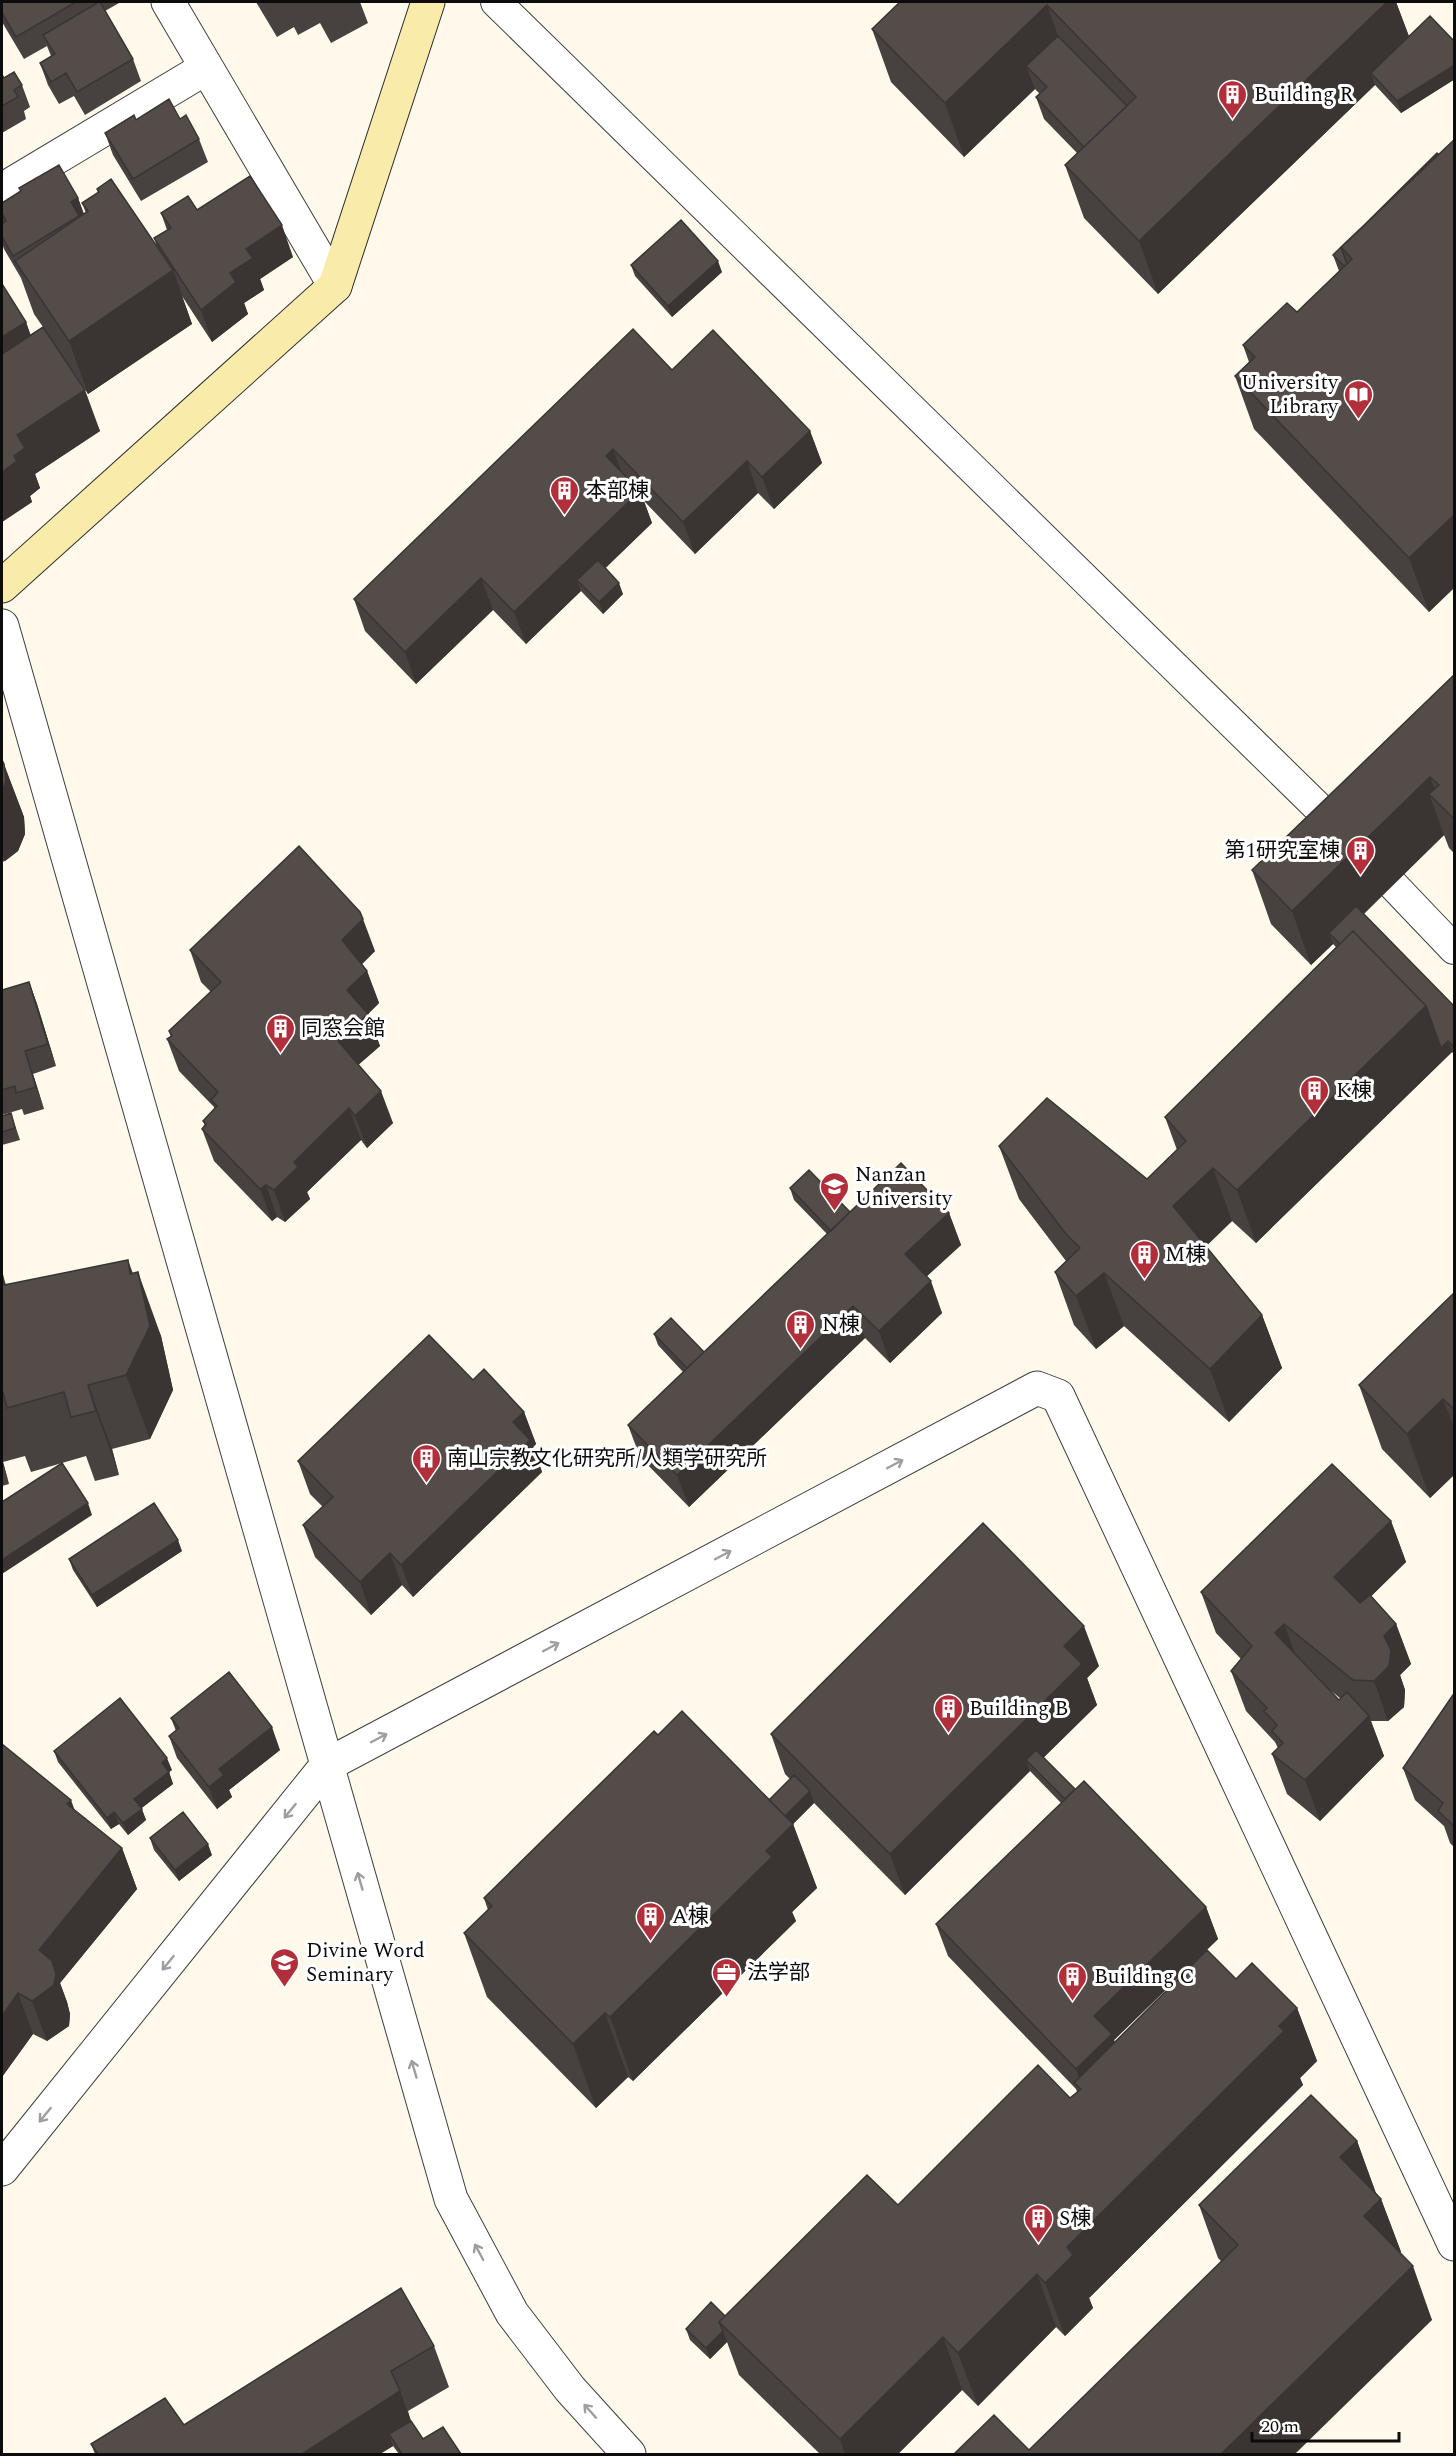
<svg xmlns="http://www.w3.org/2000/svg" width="1456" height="2456" font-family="Spectral,'Noto Sans JP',serif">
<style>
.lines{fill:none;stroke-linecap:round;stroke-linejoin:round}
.lane-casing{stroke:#3f3f3f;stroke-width:32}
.street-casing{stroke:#3f3f3f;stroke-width:35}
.secondary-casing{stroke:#2e2e2e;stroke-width:35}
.lane{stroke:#fff;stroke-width:30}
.street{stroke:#fff;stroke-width:33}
.secondary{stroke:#f9ecab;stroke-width:33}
.wall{fill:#47413f;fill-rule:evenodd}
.shaded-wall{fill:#3a3533}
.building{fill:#534c49;stroke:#3a3533;stroke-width:1.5}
.oneway{stroke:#9e9e9e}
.labels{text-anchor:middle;stroke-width:6;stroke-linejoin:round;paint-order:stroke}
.poi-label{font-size:21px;fill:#0c0c0c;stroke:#fff;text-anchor:start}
</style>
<rect width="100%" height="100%" fill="#fef9eb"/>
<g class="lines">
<defs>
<path id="lane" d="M496 2 1331 820 1454 949"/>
<path id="street" d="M168 2 335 286
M2 190 206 68
M2 626 451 2199 512 2313 570 2389 629 2454
M2 2169 327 1765 1037 1388 1058 1396 1454 2244"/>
<path id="secondary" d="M2 586 335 286 428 2"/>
</defs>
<use href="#lane" class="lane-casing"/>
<use href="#street" class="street-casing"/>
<use href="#secondary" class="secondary-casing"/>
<use href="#lane" class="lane"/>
<use href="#street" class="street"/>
<use href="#secondary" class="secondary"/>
</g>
<path class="wall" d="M2 2H119V3L105 11 133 59 141 81 85 115 74 96 59 104 48 85 40 63 51 56 47 46 24 59 2 22Z
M256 2H360L368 23 331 43 320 23 298 35 294 27 277 37Z
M900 2H1396L1409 36 1455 42V79L1401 113 1375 85 1158 294 1084 218 1065 165 1077 153 1044 119 1036 97 1040 94 1035 89 964 157 891 82 872 29Z
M2 75 4 78 22 85 30 107 24 111 26 119 2 133Z
M180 119 199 139 208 162 141 201 113 155 105 133 136 120Z
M1455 139V587L1429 612 1254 429 1235 376 1249 362 1243 345 1297 312 1339 271 1333 255Z
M97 189 157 247 154 238 167 230 161 213 197 210 293 257 260 279 264 290 244 303 248 314 212 342 182 296 192 324 88 394 72 370 100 431 35 474 40 488 30 496 32 502 2 522 26 322 30 335 43 327 34 314 21 278 4 249 2 243V224L3 223 2 218V203L78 198 84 214 86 213 82 203 98 193Z
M631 265 722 272 672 317 635 276Z
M672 370 810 431 822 463 774 509 758 493 695 554 644 501 652 523 605 568 623 594 603 614 581 591 526 644 493 610 416 684 365 631 354 599Z
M1455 674V854L1449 848 1444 835 1364 914 1455 1007V1055L1452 1052 1256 1243 1232 1221 1206 1246 1262 1315 1282 1368 1229 1422 1124 1326 1096 1349 1074 1325 1055 1272 1066 1261 1019 1199 999 1146 1147 1179 1177 1150 1165 1117 1336 947 1333 944 1311 965 1271 924 1252 870Z
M2 760 24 817 25 834 18 851 5 861 2 862Z
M190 950 375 951 362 964 367 971 379 1003 368 1014 380 1046 358 1065 393 1123 367 1148 361 1140 307 1192 310 1199 285 1222 277 1217 272 1221 214 1161 202 1129 205 1126 203 1121 214 1109V1107L179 1071 167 1039 171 1037 169 1031 211 992 201 982Z
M29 982 37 1004 56 1066 33 1074 44 1109 24 1115 22 1109 2 1115V990Z
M11 1113 20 1140 2 1145V1116Z
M790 1188 850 1212 949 1213 961 1245 926 1277 942 1313 890 1363 865 1338 689 1507 640 1457 628 1425 683 1372 658 1345 654 1334 704 1352 827 1234 794 1200Z
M2 1272 6 1285 133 1274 161 1336 173 1390 150 1439 112 1449 119 1475 95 1481 86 1456 62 1463 92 1515 62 1463 31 1472 25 1456 3 1462 9 1484 2 1486Z
M1455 1292V1474L1430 1498 1382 1449 1359 1385Z
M473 1380 524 1412 536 1444 533 1447 542 1472 413 1597 402 1585 371 1615 315 1557 303 1525 323 1507 310 1494 298 1461Z
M1391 1521 1406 1562 1371 1596 1396 1624 1411 1664 1400 1675 1405 1690 1404 1707 1388 1721H1371L1384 1756 1320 1821 1287 1794 1272 1754 1278 1748 1275 1742 1246 1711 1231 1671 1241 1659 1216 1633 1201 1592ZM1330 1690 1341 1699 1339 1700Z
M182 1551 97 1607 73 1570 69 1559Z
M1099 1666 1087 1678 1097 1705 1043 1758 1075 1789 1206 1907 1218 1939 1114 2040 1115 2042 1236 1979 1297 2008 1317 2061 1300 2078 1303 2085 1089 2298 1093 2308 1065 2336 1056 2327 978 2406 962 2390 898 2454H820L739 2375 727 2342 710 2359 690 2340 686 2329 725 2316 898 2205 1070 2098 1077 2092 1076 2089 948 1956 936 1924 1061 1803 1030 1771 905 1895 814 1803 793 1824 817 1888 792 1912 796 1921 633 2081 628 2077 596 2108 487 1997 464 1933 488 1910 484 1898 658 1735 769 1800 790 1779 785 1774 771 1734Z
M1455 1692V1848L1450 1843 1444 1826 1415 1800 1403 1768Z
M171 1718 280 1750 229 1790 232 1797 217 1809 177 1758 169 1736 176 1731Z
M2 1744 75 1810 122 1848 137 1889 60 1983 67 2002 70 2014 69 2026 47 2041 33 2034 2 2077Z
M54 1751 172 1770 169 1772 173 1784 141 1808 146 1820 128 1835 119 1824 111 1829 58 1762Z
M150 1838 212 1855 179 1881 154 1850Z
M1357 2141 1376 2193 1381 2199 1401 2252 1400 2253 1432 2320 1029 2450 1222 2262 1218 2258 1199 2205Z
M434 2346 449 2387 408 2411 411 2421 423 2439 461 2454H399L393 2446 380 2454H95L91 2444 184 2425Z"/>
<path class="shaded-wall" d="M1387 2H1396L1413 48 1371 73 1375 85 1158 294 1139 241Z
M1047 5 1066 58 1026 66 1035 89 964 157 945 103Z
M1455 65V79L1401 113 1397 101Z
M78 198 86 220 82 223 71 202Z
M282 225 293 257 260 279 264 290 244 303 248 314 212 342 201 310 230 273 246 249Z
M718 261 722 272 672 317 668 306Z
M173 270 192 324 88 394 69 341Z
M26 322 34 344 2 364V337Z
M85 390 100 431 35 474 40 488 30 496 32 502 2 522V472L14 456 17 435Z
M810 431 822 463 774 509 762 477Z
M613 449 625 481 606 456Z
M747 461 758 493 695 554 683 522Z
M640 491 652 523 585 588 577 580 581 591 526 644 514 612Z
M1455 514V587L1429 612 1409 558Z
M481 578 493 610 416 684 405 652Z
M619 583 623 594 603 614 599 602Z
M4 764 24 817 25 834 18 851 5 861 2 852V791Z
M1430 777 1441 806 1429 794 1444 835 1336 940 1329 933 1333 944 1311 965 1292 911Z
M363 919 375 951 354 972 342 940Z
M367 971 379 1003 368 1014 380 1046 349 1073 338 1041 347 990Z
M29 982 37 1004 56 1066 48 1044Z
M1426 1006 1448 1041 1452 1052 1256 1243 1237 1190Z
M25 1051 33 1074 44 1109 36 1087Z
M381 1091 393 1123 367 1148 355 1116Z
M349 1108 361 1140 307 1192 310 1199 285 1222 274 1190 294 1162Z
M1213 1168 1232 1221 1193 1259 1173 1206Z
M266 1185 277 1217 272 1221 260 1189Z
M949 1213 961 1245 916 1286 905 1254Z
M128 1260 147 1312 138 1272 161 1336 173 1390 150 1439 126 1375 130 1274Z
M1104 1273 1124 1326 1096 1349 1076 1296Z
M931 1281 942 1313 890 1363 879 1331Z
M853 1306 865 1338 689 1507 677 1475Z
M1262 1315 1282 1368 1229 1422 1210 1369Z
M88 1385 112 1449 119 1475 96 1411Z
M1443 1399 1455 1430V1474L1430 1498 1407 1434Z
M524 1412 536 1444 533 1447 542 1472 413 1597 401 1565 513 1422Z
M2 1458 3 1462 9 1484 2 1463Z
M88 1503 92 1515 2 1574V1560Z
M1391 1521 1406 1562 1349 1618 1334 1577Z
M178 1540 182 1551 97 1607 92 1595Z
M390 1553 402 1585 371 1615 360 1582Z
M1284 1624 1299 1665 1275 1633Z
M1396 1624 1411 1664 1400 1675 1405 1690 1404 1707 1388 1721 1374 1681 1384 1636Z
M1084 1626 1099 1666 1087 1678 1097 1705 1033 1768 1026 1760 1030 1771 905 1895 890 1854 1064 1646Z
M1369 1716 1384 1756 1320 1821 1305 1780Z
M272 1727 280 1750 229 1790 232 1797 217 1809 209 1787 219 1769Z
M167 1758 172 1770 166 1774 162 1763Z
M169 1772 173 1784 138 1811 134 1799Z
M810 1791 814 1803 773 1844 768 1832Z
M71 1800 86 1841 67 1804Z
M142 1809 146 1820 128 1835 123 1823Z
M114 1812 119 1824 111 1829 107 1818Z
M793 1824 817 1888 792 1912 796 1921 633 2081 610 2017 766 1851Z
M208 1844 212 1855 179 1881 175 1870Z
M122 1848 137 1889 60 1983 67 2002 70 2014 69 2026 47 2041 32 2001 39 1950Z
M1206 1907 1218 1939 1114 2040 1124 2066 1088 2101 1076 2069 1094 2016Z
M18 1993 33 2034 2 2077V2016Z
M1297 2008 1317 2061 1300 2078 1303 2085 1089 2298 1093 2308 1065 2336 1045 2283 1067 2247Z
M605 2013 628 2077 596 2108 573 2044Z
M1357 2141 1376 2194 1340 2157Z
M1381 2199 1401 2252 1383 2269 1364 2216Z
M1413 2266 1432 2320 1295 2454H1221Z
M1037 2274 1056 2327 978 2406 958 2353Z
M723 2331 727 2342 710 2359 706 2348Z
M943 2337 962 2390 898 2454H845L840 2439Z
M400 2391 415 2432 389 2434 393 2446 380 2454H302Z"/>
<path class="building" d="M2 2H76L16 37 2 13Z
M99 2H100L133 59 77 92 66 73 51 82 40 63 55 54 43 35Z
M900 2H1387L1139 241 1065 165 1136 97 1047 5 945 103 872 29Z
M1430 16 1455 42V65L1397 101 1371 73Z
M1058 36 1127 106 1084 147 1036 97 1047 87 1026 66Z
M14 72 22 85 14 90 18 97 2 106V75L4 78Z
M169 99 180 119 186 115 199 139 133 179 105 133 134 115 136 120Z
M1455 139V514L1409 558 1235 376 1255 357 1243 345 1287 303 1297 312 1352 259 1341 247Z
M1437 153 1438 154 1346 243Z
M59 165 78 198 71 202 79 216 13 256 2 237V224L6 221 2 213V203L21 191 19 188Z
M250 176 282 225 246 249 253 258 230 273 236 282 201 310 154 238 171 228 161 213 188 196 197 210Z
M111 179 173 270 69 341 15 261 88 211 82 203 99 192 97 189Z
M681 220 718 261 668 306 631 265Z
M1341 247 1347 264 1344 266 1333 255Z
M2 284 26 322 2 337Z
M43 327 85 390 17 435 25 448 14 456 17 461 2 472V354Z
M633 329 672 370 713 330 810 431 762 477 747 461 683 522 613 449 606 456 640 491 514 612 481 578 405 652 354 599Z
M598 560 619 583 599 602 577 580Z
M1455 674V820L1429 794 1439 785 1430 777 1292 911 1252 870Z
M2 760 4 764 6 781 2 791Z
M299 846 360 912 363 919 342 940 367 971 347 990 368 1014 338 1041 381 1091 355 1116 349 1108 294 1162 298 1167 274 1190 266 1185 260 1189 202 1129 206 1124 203 1121 217 1106 211 1100 218 1092 167 1039 172 1036 169 1031 221 982 190 950Z
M1356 906 1455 1007V1048L1448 1041 1441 1048 1426 1006 1353 931 1340 944 1329 933Z
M1353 931 1426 1006 1237 1190 1213 1168 1173 1206 1262 1315 1210 1369 1104 1273 1076 1296 1055 1272 1080 1248 1066 1234 999 1146 1047 1098 1147 1179 1186 1141 1165 1117Z
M29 982 48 1044 25 1051 36 1087 16 1093 15 1086 2 1090V990Z
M11 1113 15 1128 2 1132V1116Z
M901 1163 949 1213 905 1254 931 1281 879 1331 853 1306 677 1475 628 1425Z
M809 1170 850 1212 831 1231 790 1188Z
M128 1260 130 1274 138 1272 150 1326 126 1375 88 1385 96 1411 71 1417 64 1392 7 1408 3 1392H2V1272L4 1285Z
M1455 1292V1410L1443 1399 1407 1434 1359 1385Z
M671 1318 704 1352 687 1368 654 1334Z
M429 1335 473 1380 484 1369 524 1412 513 1422 530 1440 401 1565 390 1553 360 1582 303 1525 333 1497 298 1461Z
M62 1463 88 1503 2 1560V1502Z
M1332 1464 1391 1521 1334 1577 1360 1603 1370 1595 1396 1624 1384 1636 1391 1650 1389 1666 1374 1681 1353 1680 1284 1624 1275 1633 1339 1700 1347 1692 1369 1716 1305 1780 1272 1754 1283 1743 1272 1731 1277 1725 1264 1711 1267 1708 1231 1671 1252 1646 1201 1592Z
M154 1503 178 1540 92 1595 69 1559Z
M983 1523 1084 1626 1064 1646 1082 1664 890 1854 771 1734Z
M229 1672 272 1727 219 1769 224 1775 209 1787 169 1736 179 1728 171 1718Z
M1455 1692V1827L1438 1811 1443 1803 1403 1768Z
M120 1698 167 1758 162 1763 169 1772 134 1799 142 1809 123 1823 114 1812 107 1818 54 1751Z
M682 1711 793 1824 766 1851 772 1857 610 2017 605 2013 573 2044 464 1933 492 1906 484 1898 654 1731 658 1735Z
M2 1744 71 1800 67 1804 122 1848 39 1950 52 1961 56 1974 54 1985 32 2001 18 1993 2 2016Z
M1036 1750 1075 1789 1065 1799 1026 1760Z
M794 1775 810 1791 785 1816 769 1800Z
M1084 1781 1206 1907 1094 2016 1112 2034 1076 2069 936 1924Z
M183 1812 208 1844 175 1870 150 1838Z
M1207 1950 1236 1979 1252 1963 1297 2008 1279 2026 1284 2031 1067 2247 1073 2255 1045 2283 1037 2274 958 2353 943 2337 840 2439 719 2322 867 2175 898 2205 1038 2065 1070 2098 1081 2089 1074 2083Z
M1311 2095 1357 2141 1340 2157 1381 2199 1364 2216 1413 2266 1221 2454H954L994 2415 1029 2450 1238 2245 1199 2205Z
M401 2288 434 2346 391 2371 400 2391 302 2454H98L91 2444 165 2398 184 2425Z
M711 2302 725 2316 719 2322 723 2331 706 2348 686 2329Z
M411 2421 423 2439 443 2427 461 2454H402L389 2434Z"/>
<defs><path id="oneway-shaft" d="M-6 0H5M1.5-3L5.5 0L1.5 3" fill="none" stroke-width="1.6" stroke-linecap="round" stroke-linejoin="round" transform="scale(1.5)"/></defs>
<g class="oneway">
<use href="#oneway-shaft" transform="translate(895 1464) rotate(-28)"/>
<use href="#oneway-shaft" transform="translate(723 1555) rotate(-28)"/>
<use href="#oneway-shaft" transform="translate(551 1647) rotate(-28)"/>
<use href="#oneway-shaft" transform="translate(379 1738) rotate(-28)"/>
<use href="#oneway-shaft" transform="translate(290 1811) rotate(129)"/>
<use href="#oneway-shaft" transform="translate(360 1881) rotate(-106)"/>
<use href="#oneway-shaft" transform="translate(168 1963) rotate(129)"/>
<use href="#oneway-shaft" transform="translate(414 2069) rotate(-106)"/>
<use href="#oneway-shaft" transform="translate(45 2115) rotate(129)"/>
<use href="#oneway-shaft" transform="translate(479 2252) rotate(-118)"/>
<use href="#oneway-shaft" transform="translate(590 2411) rotate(-132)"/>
</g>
<defs>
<symbol id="building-pin" viewBox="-11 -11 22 30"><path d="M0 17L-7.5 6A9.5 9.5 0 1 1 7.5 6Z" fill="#b12e3b" stroke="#fff"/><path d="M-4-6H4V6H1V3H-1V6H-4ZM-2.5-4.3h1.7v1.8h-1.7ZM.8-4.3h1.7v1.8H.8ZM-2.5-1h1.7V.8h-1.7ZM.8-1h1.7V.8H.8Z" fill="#fff"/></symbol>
<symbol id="library-pin" viewBox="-11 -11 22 30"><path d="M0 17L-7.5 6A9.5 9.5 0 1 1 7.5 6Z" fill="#b12e3b" stroke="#fff"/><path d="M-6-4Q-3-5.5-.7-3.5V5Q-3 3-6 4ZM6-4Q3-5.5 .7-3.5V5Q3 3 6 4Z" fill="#fff"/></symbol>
<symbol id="university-pin" viewBox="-11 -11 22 30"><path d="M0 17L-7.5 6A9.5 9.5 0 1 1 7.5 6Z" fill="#b12e3b" stroke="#fff"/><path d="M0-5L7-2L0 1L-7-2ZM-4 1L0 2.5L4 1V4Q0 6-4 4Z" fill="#fff"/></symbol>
<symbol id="office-pin" viewBox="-11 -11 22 30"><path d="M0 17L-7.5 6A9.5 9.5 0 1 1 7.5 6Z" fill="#b12e3b" stroke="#fff"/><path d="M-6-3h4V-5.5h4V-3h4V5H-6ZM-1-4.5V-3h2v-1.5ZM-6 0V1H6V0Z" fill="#fff"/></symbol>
</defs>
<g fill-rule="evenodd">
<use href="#building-pin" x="1216" y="78" width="33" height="45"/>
<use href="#library-pin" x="1342" y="378" width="33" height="45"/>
<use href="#building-pin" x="548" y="474" width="33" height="45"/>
<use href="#building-pin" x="1344" y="834" width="33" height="45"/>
<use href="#building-pin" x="264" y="1012" width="33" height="45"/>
<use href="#building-pin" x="1298" y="1074" width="33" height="45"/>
<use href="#university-pin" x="818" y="1170" width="33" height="45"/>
<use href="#building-pin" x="1128" y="1238" width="33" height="45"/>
<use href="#building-pin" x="784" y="1308" width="33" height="45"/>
<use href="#building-pin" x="410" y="1442" width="33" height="45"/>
<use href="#building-pin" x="932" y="1692" width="33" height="45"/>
<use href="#building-pin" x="634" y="1900" width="33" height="45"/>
<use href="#university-pin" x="268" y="1946" width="33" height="45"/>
<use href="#office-pin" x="710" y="1956" width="33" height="45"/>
<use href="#building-pin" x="1056" y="1960" width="33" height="45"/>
<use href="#building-pin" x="1022" y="2202" width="33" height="45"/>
</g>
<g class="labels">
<g class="poi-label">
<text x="1254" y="101">Building R</text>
<text x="1338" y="389" text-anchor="end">University<tspan x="1338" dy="24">Library</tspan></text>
<text x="586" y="497">本部棟</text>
<text x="1340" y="857" text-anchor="end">第1研究室棟</text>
<text x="301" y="1035">同窓会館</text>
<text x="1336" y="1097">K棟</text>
<text x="855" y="1181">Nanzan<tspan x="855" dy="24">University</tspan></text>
<text x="1165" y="1261">M棟</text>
<text x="822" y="1331">N棟</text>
<text x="447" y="1465">南山宗教文化研究所/人類学研究所</text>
<text x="969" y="1715">Building B</text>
<text x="672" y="1923">A棟</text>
<text x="306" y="1957">Divine Word<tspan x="306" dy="24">Seminary</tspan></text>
<text x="747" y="1979">法学部</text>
<text x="1094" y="1983">Building C</text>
<text x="1059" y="2225">S棟</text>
</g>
</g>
<rect width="1456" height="2456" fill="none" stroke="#0c0c0c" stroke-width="6"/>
<path d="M1252 2432v9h147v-9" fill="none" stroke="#0c0c0c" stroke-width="3"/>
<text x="1261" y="2432" font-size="18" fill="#0c0c0c" stroke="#ffffff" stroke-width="4.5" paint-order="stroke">20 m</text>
</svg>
